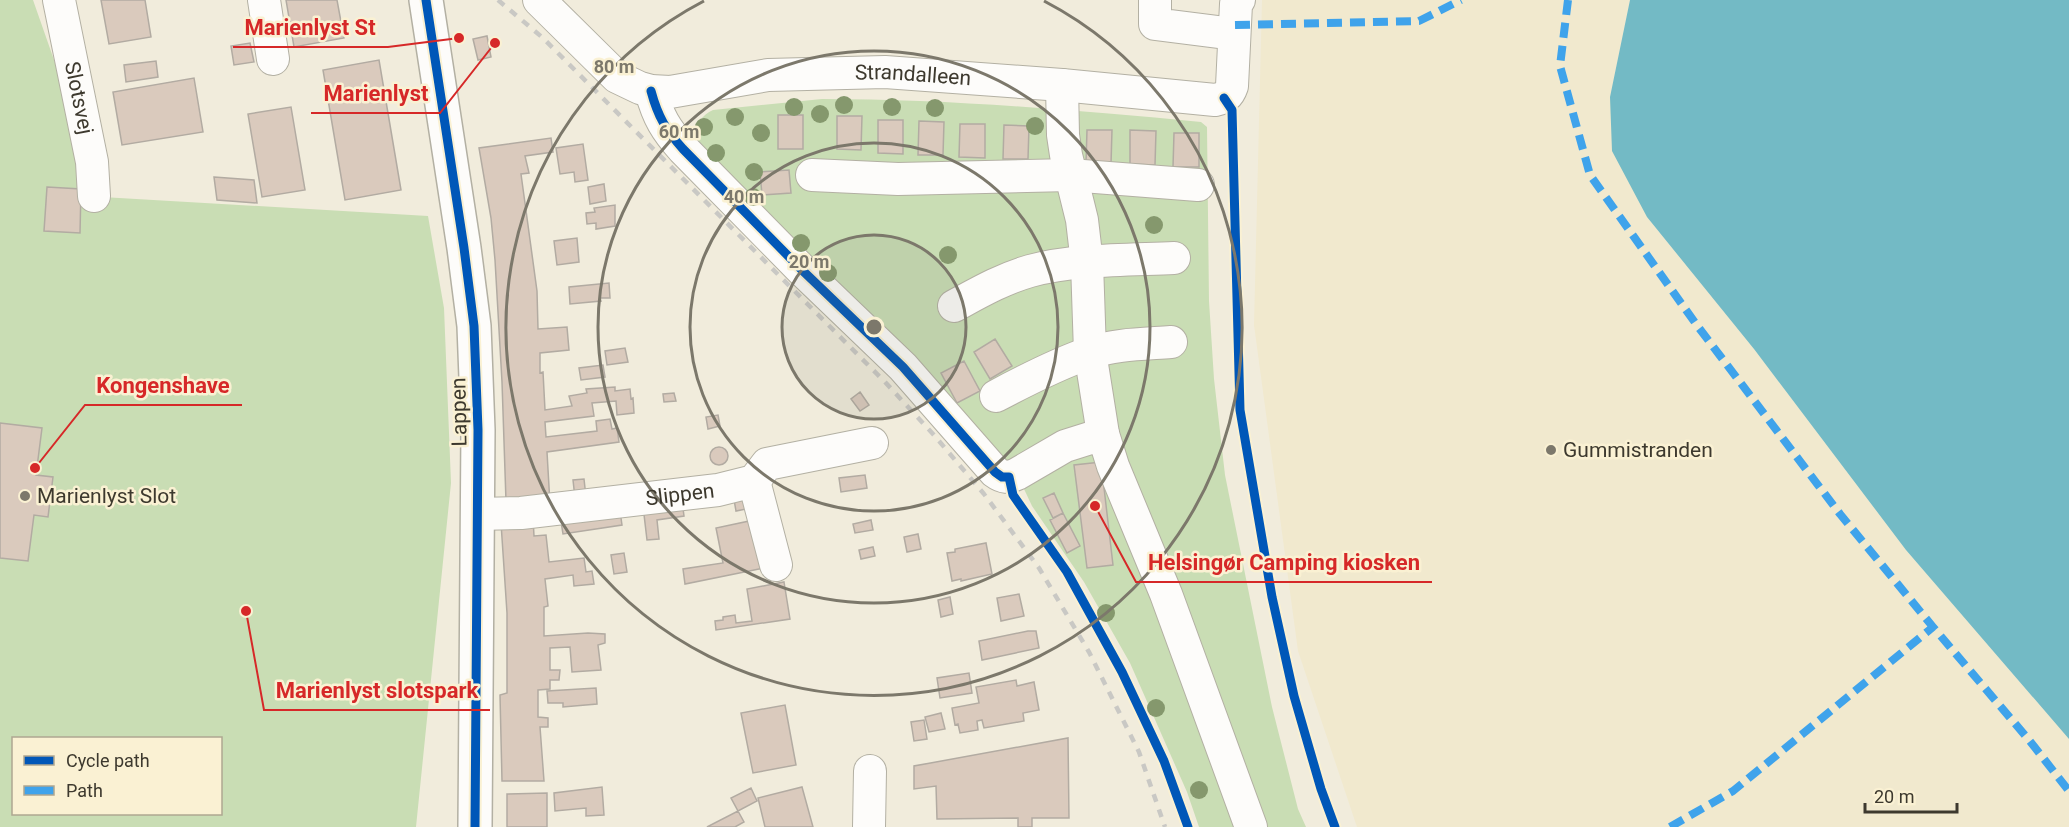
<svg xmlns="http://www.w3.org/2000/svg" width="2069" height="827" font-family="Roboto,sans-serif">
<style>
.green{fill:#c9ddb4;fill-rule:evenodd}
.sand{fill:#f1e9ce}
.water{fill:#73bac5}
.building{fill:#dacabd;stroke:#b2aba2;stroke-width:1.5}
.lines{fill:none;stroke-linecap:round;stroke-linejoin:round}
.minor-casing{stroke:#b3b0a3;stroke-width:34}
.major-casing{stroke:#b3b0a3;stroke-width:36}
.minor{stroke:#fdfcfa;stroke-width:32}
.major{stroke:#fdfcfa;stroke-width:33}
.rail{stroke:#c9c8c4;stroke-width:4.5;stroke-dasharray:8 8;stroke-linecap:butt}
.quiet{stroke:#3fa3eb;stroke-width:8;stroke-dasharray:15 8;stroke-linecap:butt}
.cycleway-casing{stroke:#faf1d3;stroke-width:13}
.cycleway{stroke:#0057b8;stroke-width:9}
.tree{fill:#85986d}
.ring{fill:none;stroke:#7c786b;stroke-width:3}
.poi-dot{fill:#7c786b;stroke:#faf1d3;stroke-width:2}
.labels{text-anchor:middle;stroke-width:5;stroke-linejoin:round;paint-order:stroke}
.street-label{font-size:21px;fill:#3d392e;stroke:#faf1d3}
.poi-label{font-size:21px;fill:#3d392e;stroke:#faf1d3;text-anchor:start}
.centre{fill:#7c786b;stroke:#faf1d3;stroke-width:3}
.ring-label{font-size:18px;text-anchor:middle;font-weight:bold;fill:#7c786b;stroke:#faf1d3;stroke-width:5;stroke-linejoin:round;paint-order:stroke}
.leader{fill:none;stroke:#d62828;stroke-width:2}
.callout-dot{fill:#d62828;stroke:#faf1d3;stroke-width:2}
.callout-label{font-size:22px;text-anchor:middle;font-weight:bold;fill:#d62828;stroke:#faf1d3;stroke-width:5;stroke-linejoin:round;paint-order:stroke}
</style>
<rect width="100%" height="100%" fill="#f1ecdc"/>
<path class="green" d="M0 0H33L102 197 428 216 444 308 451 483 416 827H0ZM14 738H220V814H14Z
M822 99C948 99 1075 110 1201 122L1207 127 1209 301 1214 379 1225 475 1272 707 1298 809 1306 827H1199L1187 792 1130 663 1084 582 1032 506 1017 474 695 141C693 128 701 115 713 110Z"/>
<path class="sand" d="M1262 0H1630L1610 97 1647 217 1754 349 1906 550 2069 739V827H1357L1298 651 1254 325Z"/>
<path class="water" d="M1630 0H2069V739L1906 550 1754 349 1647 217 1612 151 1610 97Z"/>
<path class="building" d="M101 0H145L151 37 109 44Z
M286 0H337L344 38 294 47Z
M487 36 491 57 478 60 473 39Z
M250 43 254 62 234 65 231 46Z
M379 60 401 190 345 200 323 70Z
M156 61 158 77 126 82 124 65Z
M194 78 203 132 122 145 113 92Z
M291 107 305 190 262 197 248 114Z
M778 115H803V149H778Z
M837 116H862L861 150 837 149Z
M878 120H903V154L878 153Z
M919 121 944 122 943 155H918Z
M960 124H985V158L959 157Z
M1004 125 1029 126 1028 159H1003Z
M1087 130H1112L1111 164 1086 163Z
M1130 130 1156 131 1155 165 1130 164Z
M1174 133H1199V167H1173Z
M551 138 553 152 525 156 529 173 521 174 537 291 538 329 567 327 569 350 540 353V373L543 372 545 410 572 406 569 396 587 393 586 389 615 387V391L630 389 631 399 633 398 634 413 617 415 616 401 592 403 594 416 545 422 546 437 597 431 596 421 610 419 612 429 617 428 619 442 547 452 550 504 506 501 502 382 495 260 491 218 479 148Z
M583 144 588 180 575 182 574 172 560 174 556 148Z
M789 170 791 193 762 195 760 172Z
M214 177 254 180 257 203 217 200Z
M604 184 606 201 590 204 588 187Z
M47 187 81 189 80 233 44 231Z
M615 205V226L596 229V223L587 224 586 213 595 212 594 208Z
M577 238 579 262 557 265 554 241Z
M609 283 610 298H600L601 301 570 304 569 287Z
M995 339 1012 366 990 379 974 352Z
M625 348 628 362 607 365 605 351Z
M964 361 980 391 957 403 941 373Z
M603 365 605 377 581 380 579 368Z
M860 392 869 405 860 411 851 399Z
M674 393 676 401 664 402 663 394Z
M718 415 720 426 708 429 706 417Z
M0 423 42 428 36 475 53 477 48 517 34 515 28 561 0 558Z
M710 456a9 9 0 1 1 18 0a9 9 0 1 1-18 0Z
M1101 462 1113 565 1087 568 1074 465Z
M865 475 867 488 841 492 839 478Z
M584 479 586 497 575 498 573 480Z
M747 492 751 508 736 511 733 494Z
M1054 493 1063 513 1053 518 1043 498Z
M682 501 684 516 657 520 659 539 647 540 643 506Z
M620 511 622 525 563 534 560 515Z
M1063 513 1080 546 1067 553 1050 520Z
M533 518 534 536 546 535 549 562 584 558 586 572 592 571 594 584 574 586 573 575 545 579 548 606 544 607V636L588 633 605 634V643L598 645 601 670 572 672 570 647 550 648V670H560L559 680H550V689L538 690V717L548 718V727H540L544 781H502L500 695 507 693V613L501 523Z
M754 520 764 568 685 584 683 569 723 563 716 528Z
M871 520 873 530 855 533 853 524Z
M918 534 921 549 907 552 904 537Z
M986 543 992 574 961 581V579L952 581 947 553 955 552V549Z
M873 547 875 556 861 559 859 550Z
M624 553 627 572 614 574 611 555Z
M784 582 790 619 716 630 715 621 723 620V617L735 615 736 623 752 621 747 589Z
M1019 594 1024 616 1001 621 997 598Z
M950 597 953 614 941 617 938 600Z
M1028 631H1036L1039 648 982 660 979 641Z
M969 673 972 693 940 698 937 678Z
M1016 680 1017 686 1034 682 1039 710 1023 713 1024 721 984 728 982 720 977 721 978 730 960 733 958 724 955 725 952 708 979 703 976 687Z
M596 688 597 704 563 707V703H548L547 691Z
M785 705 796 765 753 773 741 713Z
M941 713 945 729 929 732 925 717Z
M924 720 927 739 914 741 911 722Z
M1068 738 1069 818H1032V827H1018V818L937 819 936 786 914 789V766Z
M602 787 604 815 586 816V808L555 811 554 793Z
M802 787 813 827H765L758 798Z
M751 788 757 801 738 811 731 798Z
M547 793V827H507V794Z
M738 811 744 822 735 827H707Z"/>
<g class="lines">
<defs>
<g id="minor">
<path id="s1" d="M59 0 92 162 94 196"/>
<path d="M264 0 273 59"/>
<path id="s2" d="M539 0 617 77 640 88 651 91 670 92 768 75 885 72 1062 85 1215 100C1225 98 1229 95 1232 86L1236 4 1239 0"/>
<path d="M1155 0V24L1234 34"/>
<path d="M1062 85 1063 135 1066 155 1082 220 1087 263 1090 352 1103 434"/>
<path d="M651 91C658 117 666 130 683 149L802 270 903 367 995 472C1003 478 1008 478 1017 474L1065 446 1103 434 1113 466 1166 594 1251 827"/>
<path d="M812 175 898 179 1070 175 1198 185"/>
<path d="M954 306C978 293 1002 279 1030 271 1074 259 1128 260 1174 258"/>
<path d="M996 396C1026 380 1057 364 1089 353 1114 344 1144 344 1171 342"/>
<path d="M754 481 776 565"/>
<path id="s3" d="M477 514 521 513 718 490 754 481 767 464 872 443"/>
<path d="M869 827 870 771"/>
</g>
<path id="major" d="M426 0 464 248 474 326 478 430 475 827"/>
</defs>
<use href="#minor" class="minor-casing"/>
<use href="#major" class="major-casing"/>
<use href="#minor" class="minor"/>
<use href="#major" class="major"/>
<path class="rail" d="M498 0 543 38 885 382 933 434 984 494 1039 568 1089 652 1139 752 1165 827"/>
<path class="quiet" d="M1568 0 1560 66 1590 175 1696 324 1840 514 1933 627 2029 740 2069 791
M1235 25 1419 21 1461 0
M1670 827 1733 791 1933 627"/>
<defs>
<path id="cycleway" d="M426 0 464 248 474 326 478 430 475 827
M651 91C658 117 666 130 683 149L802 270 903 367 995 472 1002 477H1009L1013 495 1067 572 1122 672 1164 761 1188 827
M1224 98 1232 110 1240 410 1272 597 1294 696 1321 789 1335 827"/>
</defs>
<use href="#cycleway" class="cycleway-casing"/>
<use href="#cycleway" class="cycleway"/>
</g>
<g class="tree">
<circle cx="844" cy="105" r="9"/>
<circle cx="794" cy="107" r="9"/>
<circle cx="892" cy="107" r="9"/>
<circle cx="935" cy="108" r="9"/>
<circle cx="820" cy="114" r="9"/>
<circle cx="735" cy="117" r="9"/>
<circle cx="1035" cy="126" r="9"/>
<circle cx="704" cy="127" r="9"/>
<circle cx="761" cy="133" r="9"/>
<circle cx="716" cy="153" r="9"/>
<circle cx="754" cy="172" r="9"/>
<circle cx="753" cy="197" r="9"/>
<circle cx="1154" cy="225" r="9"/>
<circle cx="801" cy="243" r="9"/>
<circle cx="948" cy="255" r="9"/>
<circle cx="828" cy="273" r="9"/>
<circle cx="1106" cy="613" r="9"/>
<circle cx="1156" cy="708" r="9"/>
<circle cx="1199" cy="790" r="9"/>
</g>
<circle cx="874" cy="327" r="92" fill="#7c786b" fill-opacity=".12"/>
<g class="ring">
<circle cx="874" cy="327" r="92"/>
<circle cx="874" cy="327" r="184"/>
<circle cx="874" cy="327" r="276"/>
<path d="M1044 1A368 368 0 1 1 704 1"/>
</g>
<g class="poi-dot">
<circle cx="1551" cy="450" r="6"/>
<circle cx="25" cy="496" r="6"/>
</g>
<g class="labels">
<g class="street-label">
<text dy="7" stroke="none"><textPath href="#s2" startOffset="410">Strandalleen</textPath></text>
<text dy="7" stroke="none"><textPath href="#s1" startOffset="100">Slotsvej</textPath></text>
<text transform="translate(459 412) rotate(-91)" y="7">Lappen</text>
<text dy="7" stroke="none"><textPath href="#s3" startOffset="204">Slippen</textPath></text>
</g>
<g class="poi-label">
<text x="1563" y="457">Gummistranden</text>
<text x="37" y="503">Marienlyst Slot</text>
</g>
</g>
<circle cx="874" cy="327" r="9" class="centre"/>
<g class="ring-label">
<text x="614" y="73">80 m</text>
<text x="679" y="138">60 m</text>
<text x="744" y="203">40 m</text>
<text x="809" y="268">20 m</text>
</g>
<path class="leader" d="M459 38L388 47H233M495 43L440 113H311M35 468L85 405H242M1095 506L1136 582H1432M246 611L264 710H490"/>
<g class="callout-dot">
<circle cx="459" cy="38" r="6"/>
<circle cx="495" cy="43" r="6"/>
<circle cx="35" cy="468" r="6"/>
<circle cx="1095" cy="506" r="6"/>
<circle cx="246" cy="611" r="6"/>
</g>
<g class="callout-label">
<text x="310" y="35">Marienlyst St</text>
<text x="376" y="101">Marienlyst</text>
<text x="163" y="393">Kongenshave</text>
<text x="1284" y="570">Helsingør Camping kiosken</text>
<text x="377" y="698">Marienlyst slotspark</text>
</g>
<rect x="12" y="737" width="210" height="78" fill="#faf1d3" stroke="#aea791" stroke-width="1.5"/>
<rect x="24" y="756" width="30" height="9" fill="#0057b8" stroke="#aea791" stroke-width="1.5"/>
<text x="66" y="767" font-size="18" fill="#3d392e">Cycle path</text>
<rect x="24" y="786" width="30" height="9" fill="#3fa3eb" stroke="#aea791" stroke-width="1.5"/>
<text x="66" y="797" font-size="18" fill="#3d392e">Path</text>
<path d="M1865 803v9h92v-9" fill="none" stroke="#3d392e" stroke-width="3"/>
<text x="1874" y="803" font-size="18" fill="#3d392e" stroke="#faf1d3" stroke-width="4.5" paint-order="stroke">20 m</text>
</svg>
